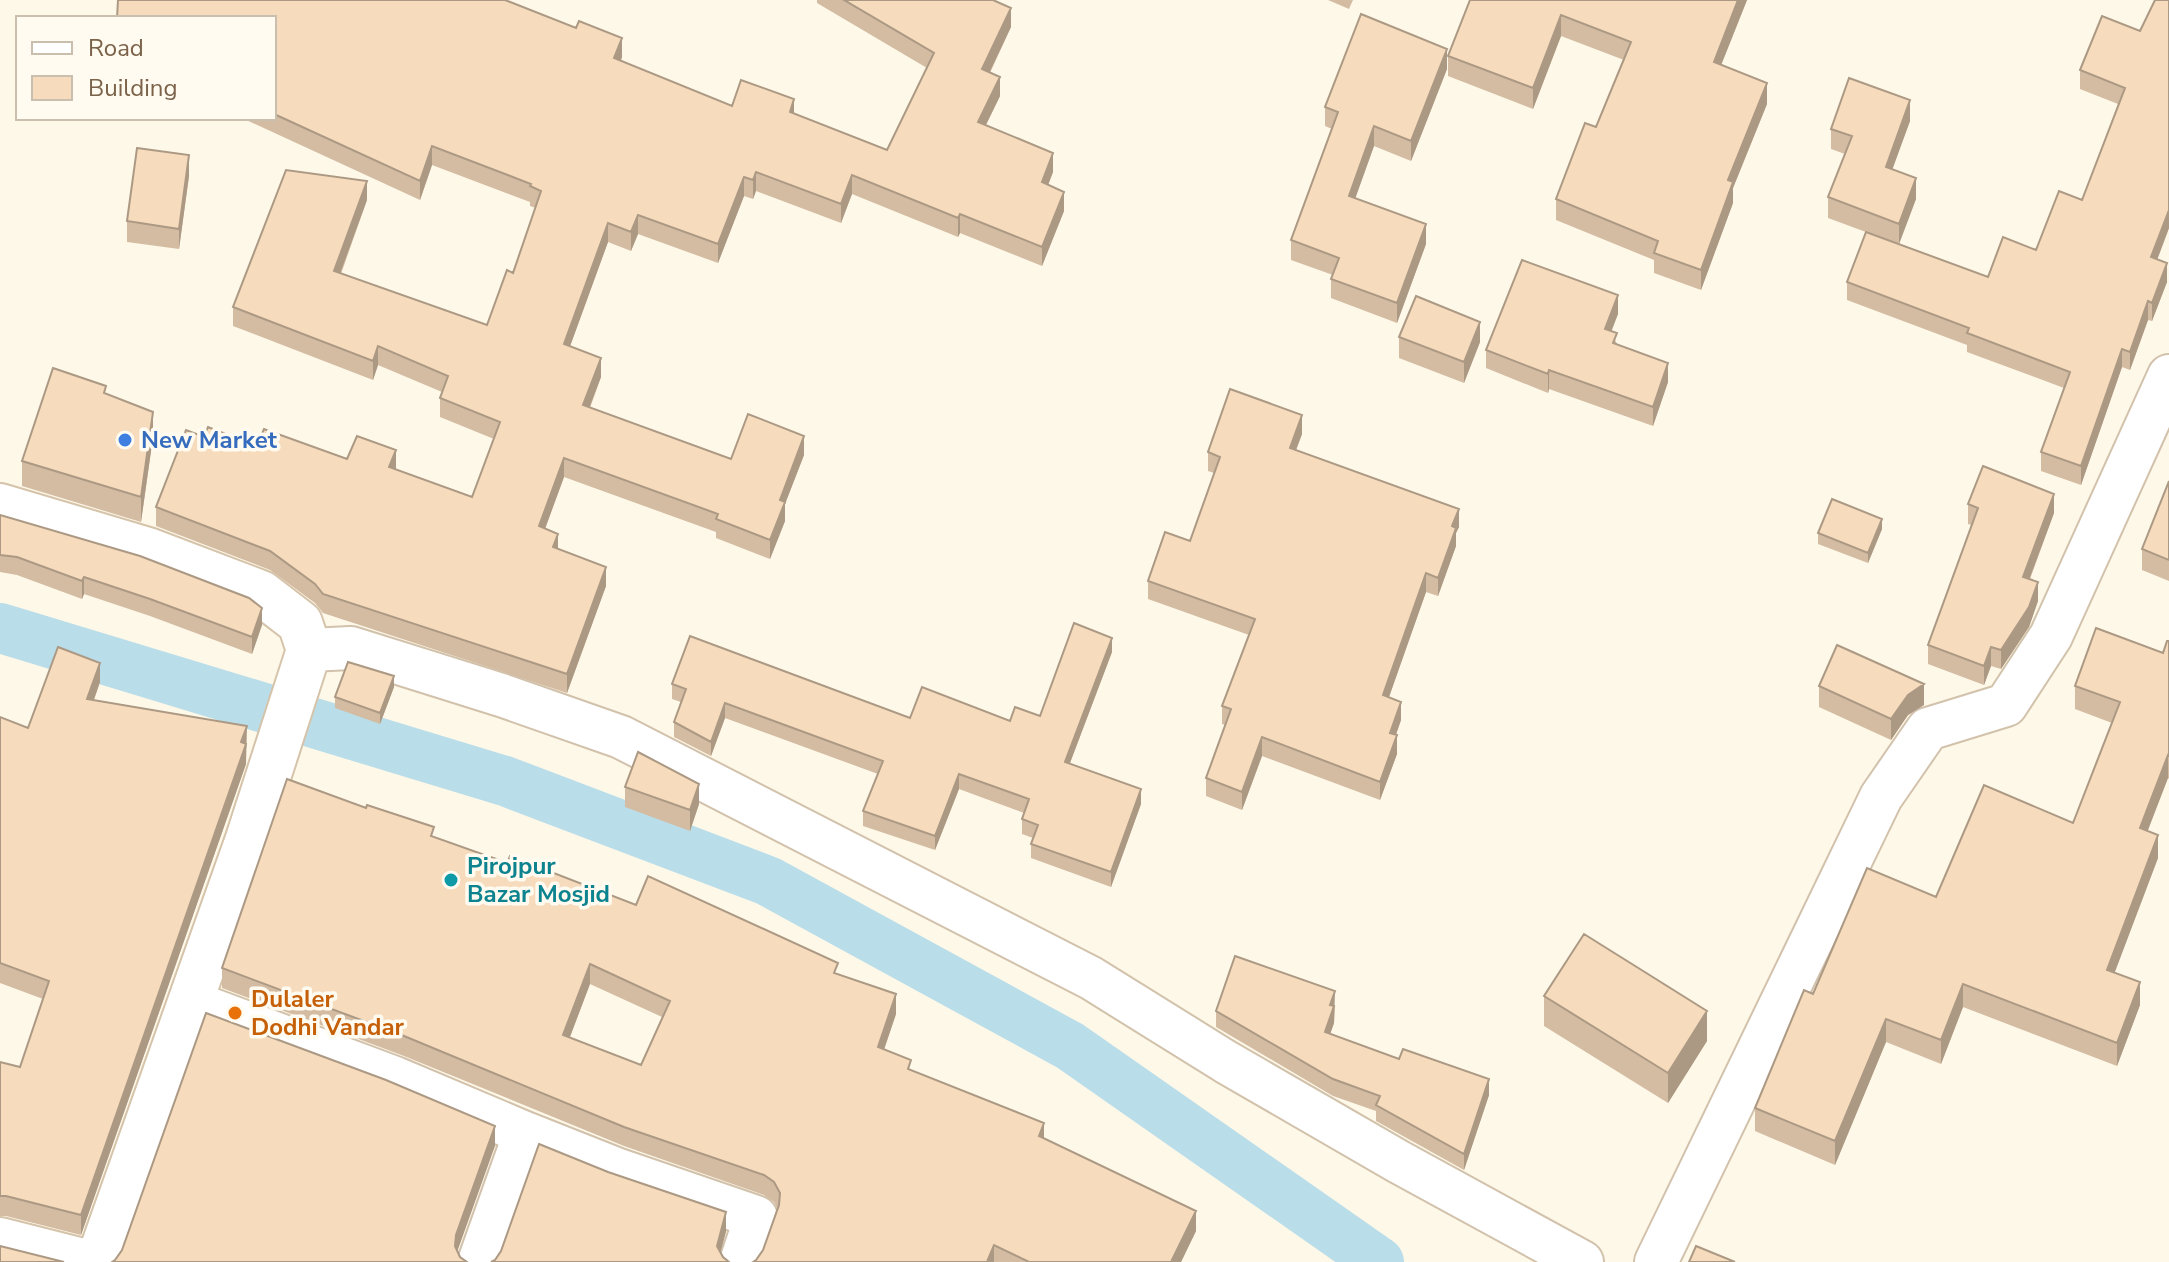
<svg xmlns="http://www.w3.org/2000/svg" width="2169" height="1262" font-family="'Nunito Sans',sans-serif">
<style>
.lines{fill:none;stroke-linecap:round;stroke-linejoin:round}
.canal{stroke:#baddea;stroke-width:50}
.street-casing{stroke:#d2c2ac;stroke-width:46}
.secondary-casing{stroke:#d5c3aa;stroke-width:48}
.street{stroke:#fff;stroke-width:42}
.secondary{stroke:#fff;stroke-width:44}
.wall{fill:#d4bca3;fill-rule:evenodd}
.shaded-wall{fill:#ac9984}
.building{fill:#f6dbbd;stroke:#ac9984;stroke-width:2;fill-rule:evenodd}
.shop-dot{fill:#3f7fe0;stroke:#fffbf0;stroke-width:3}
.culture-dot{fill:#0f9aa8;stroke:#fffbf0;stroke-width:3}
.food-dot{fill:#e8710a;stroke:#fffbf0;stroke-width:3}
.labels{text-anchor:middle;stroke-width:7;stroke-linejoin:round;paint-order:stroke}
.shop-label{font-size:24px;font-weight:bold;fill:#366cbe;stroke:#fffbf0;text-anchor:start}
.culture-label{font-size:24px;font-weight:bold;fill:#0d838f;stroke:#fffbf0;text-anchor:start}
.food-label{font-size:24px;font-weight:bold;fill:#c56008;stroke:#fffbf0;text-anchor:start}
</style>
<rect width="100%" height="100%" fill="#fef8e8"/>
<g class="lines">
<path class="canal" d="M0 628 505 781 768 881 1070 1046 1379 1262"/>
<defs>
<path id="street" d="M309 650 351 648 504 696 621 737 1091 978 1226 1062 1399 1162 1582 1262
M191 1002 395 1078 525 1133 479 1262
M525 1133 616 1169 756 1217 741 1262
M1656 1262 1881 797 1928 729 2006 705 2051 636 2169 376"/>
<path id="secondary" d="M0 506 148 550 261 593 300 623 309 650 248 839 98 1262
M0 1240 87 1262"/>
</defs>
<use href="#street" class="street-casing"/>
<use href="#secondary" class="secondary-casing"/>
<use href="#street" class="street"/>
<use href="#secondary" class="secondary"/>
</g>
<path class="wall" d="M817 0H993L1011 27 990 73 1000 96 986 125 1053 172 1048 185 1064 211 1042 266 960 233 958 237 852 194 841 223 756 191 753 199 744 196 718 263 638 234 631 251 608 242 570 346 601 377 590 408 731 459 804 455 785 504V521L770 559 716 538V532L564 477 545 529 558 549 606 586 567 693 323 613 315 603 270 570 156 526V507L204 437 347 459 395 469 472 497 494 439 440 417V398L442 392 378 365 373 380 233 326V307L367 200 341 274 487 325 513 273 536 208 530 206V202L432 165 420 200 242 118H274V18L509 2 622 57 621 61 732 106 794 114 887 150 927 68 817 3Z
M1328 0H1353L1349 9Z
M1470 0H1747L1721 65 1767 104 1733 188V203L1701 290 1654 273V260L1556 220V199L1596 127 1624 60 1561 36 1533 109 1448 76V56Z
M2169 0V228L2157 260 2167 282 2152 321 2148 320 2130 370 2122 367 2081 485 2041 471V452L2064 388 1967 352V345L1847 300V282L1866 232 1828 218V197L1845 154 1831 149V129L1910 121 1892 169 1916 199 1899 244 1988 277 2036 250 2082 200 2118 104 2080 89V70L2140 31Z
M1447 69 1411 161 1374 146 1355 198 1426 244 1397 323 1331 298V279L1333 275 1291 260V240L1332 129 1325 126V107Z
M189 176 179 249 127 242V221Z
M1618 314 1611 331 1617 344 1668 382 1653 426 1549 389 1548 393 1486 368V350Z
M1399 337 1480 342 1464 383 1399 358Z
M106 394 153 437 141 522 22 486V461Z
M1302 434 1296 450 1459 527 1456 533V546L1438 596 1426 592 1389 697 1401 720 1396 735 1397 754 1380 800 1262 756 1242 810 1206 796V778L1225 725 1222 724V706L1249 635 1148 599V581L1190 541 1214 473 1208 471V452Z
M2169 481V581L2142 570V549Z
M1968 504 2054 513 2030 579 2038 601 2029 627 2001 669 1991 666 1984 685 1928 664V645L1972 525 1968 524Z
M0 515 262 625 252 654 150 616 84 594 82 599 17 575 0 572Z
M1882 529 1868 563 1818 544V533Z
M2169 641V779L2168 778 2147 831 2158 858 2114 973 2140 1005 2117 1066 1963 1007 1941 1064 1886 1042 1835 1165 1755 1131V1108L1813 994 1936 897 2073 823 2112 723 2075 709V686L2163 653Z
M1112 652 1070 763 1141 804 1111 887 1031 858V844L1033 838 1022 834V819L1024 813 959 789 935 850 863 826V811L878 774 725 718 711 756 674 737V722L681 702 672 699V684L910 718 1010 721 1040 716Z
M100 682 94 700 247 746 246 749V764L81 1235 6 1216H0V1062L20 1067 43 999 0 983V717L28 728Z
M1819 686 1924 705 1908 715 1891 740 1819 707Z
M394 687 380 724 335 708V697Z
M625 787 699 804 690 831 625 807Z
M434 837 636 905 838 975 896 1014 884 1050 911 1070 1044 1138 1196 1231 1181 1262H753L756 1260 763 1250 777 1208 774 1202 764 1195 624 1146 404 1056 222 988V968ZM590 984 662 1017 641 1065 570 1037Z
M1544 996 1707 1041 1668 1103 1544 1026Z
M1335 1007 1334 1023 1330 1034 1489 1095 1464 1170 1376 1121V1111L1333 1096 1216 1027V1011Z"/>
<path class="shaded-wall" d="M1738 0H1747L1714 83V62Z
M1011 8V27L982 88V69Z
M1561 15V36L1533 109V88Z
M622 38V57L614 77V58Z
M1447 49V69L1411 161V141Z
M1000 77V96L978 141V122Z
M1767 83V104L1733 188V203L1701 290V270L1728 180Z
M794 99V118L790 112Z
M1910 100V121L1886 187V167Z
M1374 126V146L1349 216V196Z
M432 146V165L420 200V181Z
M1053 153V172L1042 201V182Z
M189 155V176L179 249V229Z
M756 172V191L753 199V180Z
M852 175V194L841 223V204Z
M744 177V196L718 263V244Z
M1916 178V199L1899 244V224Z
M367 181V200L334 290V271Z
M1064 192V211L1042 266V247Z
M2169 210V228L2151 276V257Z
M960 214V233L958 237V218Z
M638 215V234L631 251V232Z
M608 223V242L564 363V344Z
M1426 224V244L1397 323V303Z
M2167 263V282L2152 321V303Z
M1618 295V314L1605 348V329Z
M2148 301V320L2130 370V352Z
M1480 322V342L1464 383V362Z
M378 346V365L373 380V361Z
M2122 349V367L2081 485V466Z
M601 358V377L583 424V405Z
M1668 363V382L1653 426V407Z
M1549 370V389L1548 393V374Z
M153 412V437L141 522V497Z
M1302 415V434L1290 466V448Z
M804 436V455L785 504V521L770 559V540L780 500Z
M396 450V469L389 467Z
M564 458V477L539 545V526Z
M2054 494V513L2023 596V577Z
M1459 509V527L1456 533V546L1438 596V578L1452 526Z
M1882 519V529L1868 563V553Z
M558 534V553L553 547Z
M606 567V586L567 693V674Z
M1426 573V592L1383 714V695Z
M84 577V594L82 599V581Z
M2038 582V601L2029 627 2001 669V650Z
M262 608V625L252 654V637Z
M1112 638V652L1065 776V762Z
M1991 647V666L1984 685V666Z
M100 663V682L87 719V699Z
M394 676V687L380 724V713Z
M1924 684V705L1908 715 1891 740V719L1908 695Z
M1401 702V720L1390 751V733Z
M725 703V718L711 756V742Z
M247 726 246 764 81 1235V1215Z
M1397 735V754L1380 800V782Z
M1262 737V756L1242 810V792Z
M2168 755V778L2140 851V828Z
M959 774V789L935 850V836Z
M699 784V804L690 831V810Z
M1141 789V804L1111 887V872Z
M2158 835V858L2107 993V970Z
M590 964V984L563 1055V1035Z
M2140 982V1005L2117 1066V1043Z
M1963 984V1007L1941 1064V1040Z
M1335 991 1334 1023 1325 1049V1032L1330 1005Z
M896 994V1014L878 1067V1047Z
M1707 1011V1041L1668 1103V1073Z
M1886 1019V1042L1835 1165V1141Z
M1489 1079V1095L1464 1170V1154Z
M1044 1123V1143L1039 1136Z
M495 1126V1146L456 1255 455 1262 456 1235Z
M1196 1211V1231L1181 1262H1171Z
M726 1212V1232L718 1262 717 1246Z
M994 1245V1262H987Z"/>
<path class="building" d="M118 0H505L576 28 579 21 622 38 614 58 732 106 741 80 794 99 790 112 887 150 934 53 844 0H993L1011 8 982 69 1000 77 978 122 1053 153 1042 182 1064 192 1042 247 960 214 958 218 852 175 841 204 756 172 753 180 744 177 718 244 638 215 631 232 608 223 564 344 601 358 583 405 731 459 748 414 804 436 780 500 785 502 770 540 716 519 718 514 564 458 539 526 558 534 553 547 606 567 567 674 323 594 315 584 270 551 156 507 186 430 204 437 208 427 257 446 264 429 347 459 357 436 396 450 389 467 472 497 500 422 440 398 448 376 378 346 373 361 233 307 286 170 367 181 334 271 487 325 507 270 513 273 541 191 530 186 531 184 432 146 420 181 274 114V18H117Z
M1470 0H1738L1714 62 1767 83 1728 180 1733 182 1701 270 1654 253 1658 241 1556 199 1585 123 1596 127 1631 42 1561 15 1533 88 1448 56Z
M2155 0H2169V210L2151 257 2167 263 2152 303 2148 301 2130 352 2122 349 2081 466 2041 452 2070 372 1967 333 1969 328 1847 282 1866 232 1988 277 2003 237 2036 250 2059 191 2082 200 2125 88 2080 70 2102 16 2140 31Z
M1361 14 1447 49 1411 141 1374 126 1349 196 1426 224 1397 303 1331 279 1339 258 1291 240 1338 112 1325 107Z
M1849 78 1910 100 1886 167 1916 178 1899 224 1828 197 1852 136 1831 129Z
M137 148 189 155 179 229 127 221Z
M1522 260 1618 295 1605 329 1617 333 1613 343 1668 363 1653 407 1549 370 1548 374 1486 350Z
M1416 296 1480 322 1464 362 1399 337Z
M53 368 106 386 104 393 153 412 141 497 22 461Z
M1230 389 1302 415 1290 448 1459 509 1452 526 1456 528 1438 578 1426 573 1383 695 1401 702 1390 733 1397 735 1380 782 1262 737 1242 792 1206 778 1231 709 1222 706 1255 619 1148 581 1165 532 1190 541 1220 457 1208 452Z
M1983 466 2054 494 2023 577 2038 582 2029 607 2001 650 1991 647 1984 666 1928 645 1978 508 1968 504Z
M2169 481V560L2142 549Z
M1832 499 1882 519 1868 553 1818 533Z
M0 515 140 556 249 598 262 608 252 637 150 599 84 577 82 581 17 557 0 555Z
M1074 623 1112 638 1065 762 1141 789 1111 872 1031 844 1038 825 1022 819 1029 799 959 774 935 836 863 811 883 761 725 703 711 742 674 722 686 689 672 684 690 636 910 718 922 687 1010 721 1015 707 1040 716Z
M2096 628 2163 653 2167 641H2169V756L2168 755 2140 828 2158 835 2107 970 2140 982 2117 1043 1963 984 1941 1040 1886 1019 1835 1141 1755 1108 1804 990 1813 994 1867 868 1936 897 1984 785 2073 823 2120 702 2075 686Z
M1837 645 1924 684 1908 695 1891 719 1819 686Z
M58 647 100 663 87 699 247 726 241 742 246 744 81 1215 6 1196H0V1062L20 1067 49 981 0 963V717L28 728Z
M348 662 394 676 380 713 335 697Z
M638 752 699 784 690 810 625 787Z
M287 779 366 808 367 805 434 827 431 836 507 863 510 856 636 905 648 876 838 963 834 973 896 994 878 1047 911 1060 908 1069 1044 1123 1039 1136 1196 1211 1171 1262H1029L994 1245 987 1262H753L756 1260 763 1250 779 1205 780 1193 774 1182 764 1175 624 1127 404 1036 222 968ZM590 964 670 1001 641 1065 563 1035Z
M1584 934 1707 1011 1668 1073 1544 996Z
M1235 956 1335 991 1330 1005 1334 1006 1325 1032 1399 1059 1403 1049 1489 1079 1464 1154 1376 1105 1380 1096 1333 1079 1216 1011Z
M206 1013 386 1080 495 1126 456 1235 455 1246 460 1257 467 1262H112L115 1260 122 1250Z
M539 1144 608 1172 726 1212 717 1246 723 1257 729 1262H491L495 1260 501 1251Z
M0 1246 64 1262H0Z
M1696 1246 1735 1262H1689Z"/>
<circle class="shop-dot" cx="125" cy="440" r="8"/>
<circle class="culture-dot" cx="451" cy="880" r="8"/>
<circle class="food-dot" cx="235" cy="1013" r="8"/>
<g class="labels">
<g class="shop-label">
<text x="141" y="448">New Market</text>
</g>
<g class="culture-label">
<text x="467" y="874">Pirojpur<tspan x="467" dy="28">Bazar Mosjid</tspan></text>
</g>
<g class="food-label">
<text x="251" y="1007">Dulaler<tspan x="251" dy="28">Dodhi Vandar</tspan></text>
</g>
</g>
<rect x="16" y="16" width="260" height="104" fill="#fffbf0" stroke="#cabead" stroke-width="2"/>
<rect x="32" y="42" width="40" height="12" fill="#ffffff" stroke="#cabead" stroke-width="2"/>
<text x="88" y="56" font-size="24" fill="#7b6249">Road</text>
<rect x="32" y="76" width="40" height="24" fill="#f6dbbd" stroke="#cabead" stroke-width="2"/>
<text x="88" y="96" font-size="24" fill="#7b6249">Building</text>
</svg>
